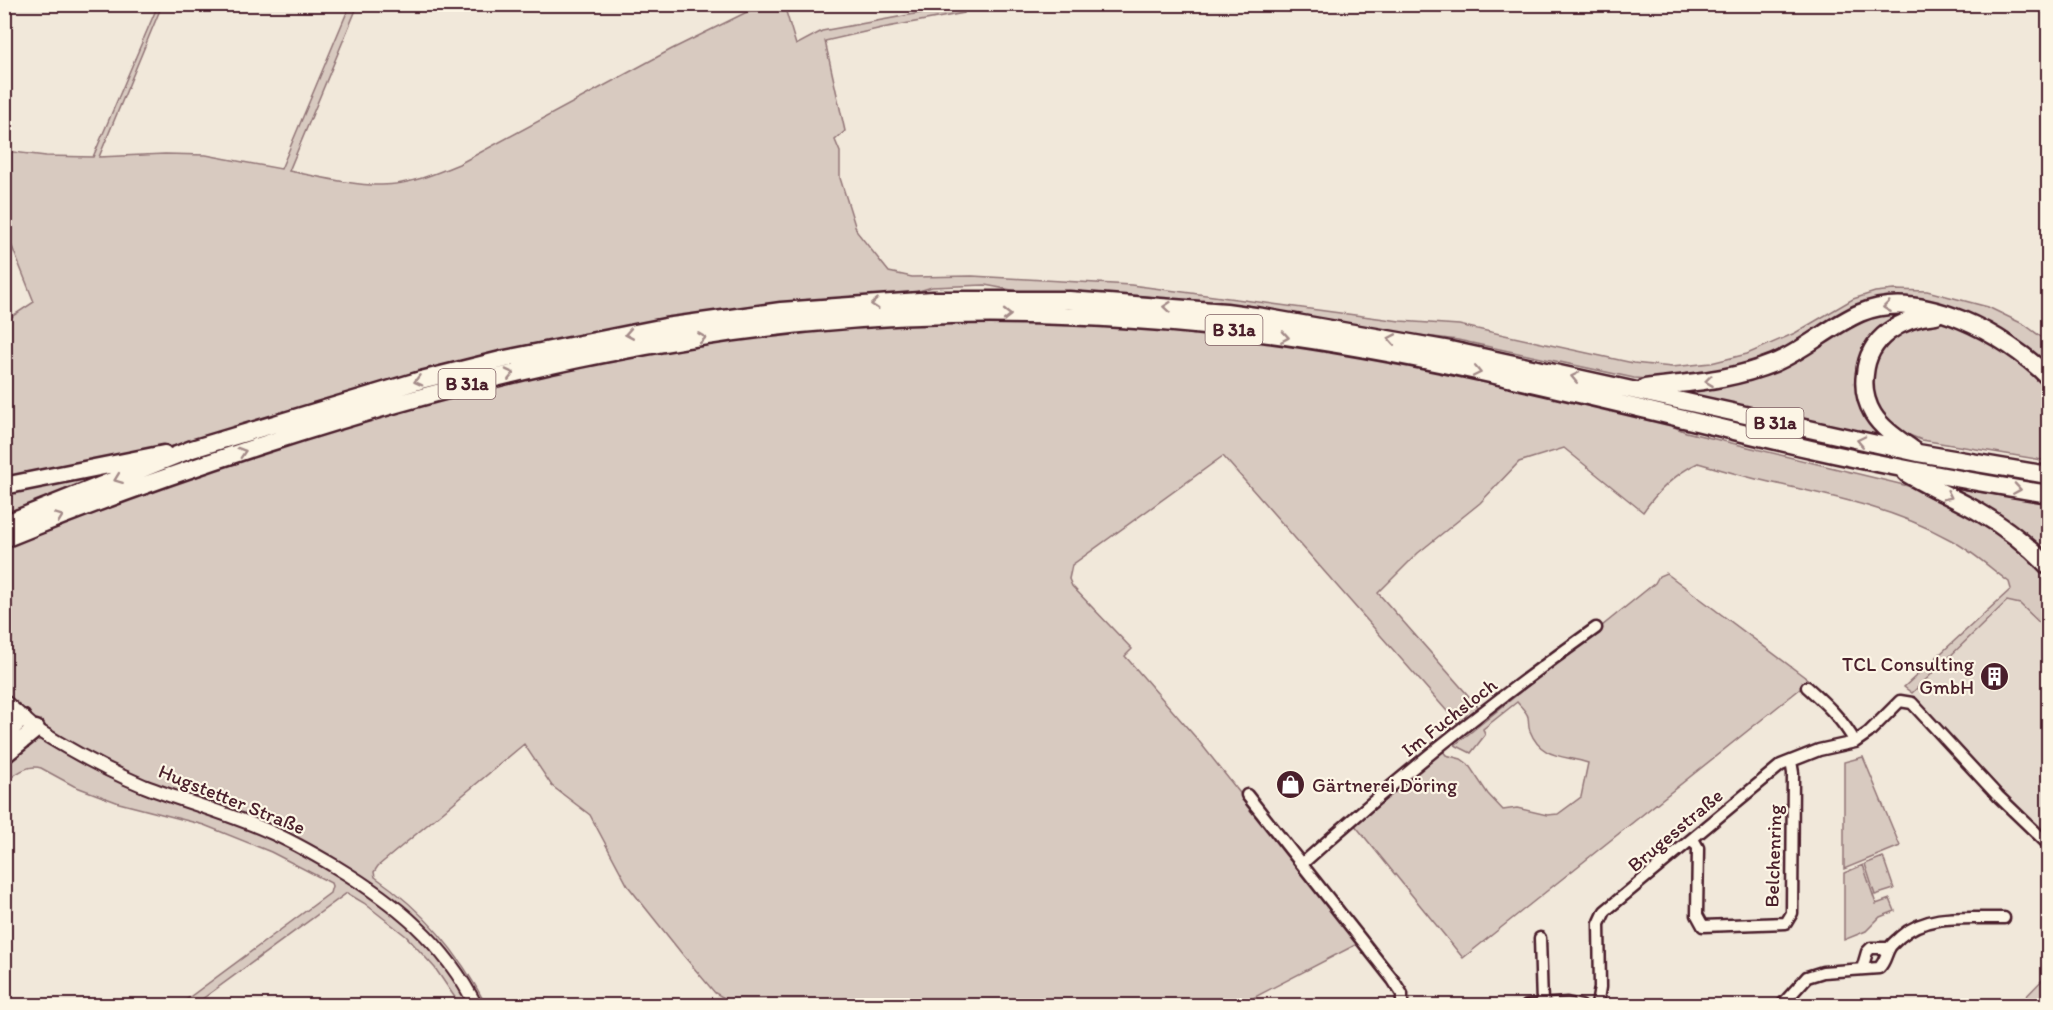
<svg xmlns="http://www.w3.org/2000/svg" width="2053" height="1010" font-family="Itim,sans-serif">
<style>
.built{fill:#e4d9cd}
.green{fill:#d8cac0;stroke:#917476;stroke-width:1.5}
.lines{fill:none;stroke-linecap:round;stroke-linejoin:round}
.minor-casing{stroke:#4a1f2b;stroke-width:15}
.tertiary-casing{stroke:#4a1f2b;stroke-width:16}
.secondary-casing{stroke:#4a1f2b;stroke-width:18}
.trunk-casing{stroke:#4a1f2b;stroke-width:21}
.minor{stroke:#fcf5e5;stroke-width:10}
.tertiary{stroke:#fcf5e5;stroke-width:12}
.secondary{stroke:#fcf5e5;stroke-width:14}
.trunk{stroke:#fcf5e5;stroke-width:16}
.oneway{stroke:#a38a88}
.labels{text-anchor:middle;stroke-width:4.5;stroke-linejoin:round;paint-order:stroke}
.shield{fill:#fcf5e5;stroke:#7f5f63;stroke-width:1.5}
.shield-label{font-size:18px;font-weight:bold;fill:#4a1f2b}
.poi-label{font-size:20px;fill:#4a1f2b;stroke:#fcf5e5;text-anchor:end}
.street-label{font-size:20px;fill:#4a1f2b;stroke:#fcf5e5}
</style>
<rect width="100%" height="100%" fill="#f1e8da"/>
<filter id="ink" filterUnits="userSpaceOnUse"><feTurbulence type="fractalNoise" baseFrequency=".0167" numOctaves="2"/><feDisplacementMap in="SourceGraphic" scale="12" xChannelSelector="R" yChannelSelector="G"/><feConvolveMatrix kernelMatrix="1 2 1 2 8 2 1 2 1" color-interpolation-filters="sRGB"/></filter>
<g filter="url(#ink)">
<path class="built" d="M2007 601 2020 604 2048 631V835L2043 832 1912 693Z"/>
<path class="green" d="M158 5H162L99 157 165 154 206 155 281 169 350 5H358L289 171C316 176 355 186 382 185 408 185 435 174 459 164L672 49 761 5H784L796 45 822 31 964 5V13L882 28 825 41 845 131 835 140 840 152V178L857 232 889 272 912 277 972 276 1131 285 1400 321 1459 325 1633 363 1672 367 1711 363 1747 354 1795 333 1853 299 1875 292 1894 290 1927 291 1988 307 2025 325 2048 342V369L1906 301 1754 367 1660 380 1634 378 1458 340 1401 333 1314 317 1230 306 1142 296 1017 291 985 285 932 287 909 294 823 299 666 320 553 341 417 374 178 445 5 481V321L34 302 5 229V151L46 156 93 157Z
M1913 310 1898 319 1861 380 1897 442 1672 390 1703 387 1872 315Z
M1927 321C1934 321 1943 321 1950 323 1988 336 2022 358 2048 387V461L1922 440 1899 431 1882 413 1872 395 1873 368 1877 354 1887 341 1904 328Z
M1066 323C1169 329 1271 340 1372 358 1469 376 1564 399 1660 421L1686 432 1908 486 1953 503 1993 525 2048 573V631L2020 604 2007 601 1912 693 1904 687 2011 589 2009 582C1989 567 1971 550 1949 539 1893 508 1831 496 1769 482 1746 477 1722 470 1698 463 1676 473 1656 493 1643 512L1564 448 1519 462 1480 503 1418 553 1378 593 1481 710 1460 726 1223 456 1072 565 1069 579 1072 586 1132 649 1125 656 1198 740 1300 869 1307 864 1400 978 1392 984 1359 943 1251 999 1253 1005H737L715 993 683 955 628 886 590 815 552 786 524 744 378 866 374 872 375 877C423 910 460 954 486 1005H460L435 968 406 936 364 903 347 893 194 1005H179L330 893 332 886 331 883 271 852 204 825 119 803 74 786 41 768C27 764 16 774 5 782V543L349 421 580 365 730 339 902 324Z
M137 463 5 516V491Z
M1936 485 2048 503V558Z
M1666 573 1810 681 1463 958 1354 824 1442 750 1446 755 1461 759 1468 764 1488 794 1503 810 1517 808 1547 815 1558 814 1581 797 1588 763C1563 755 1541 759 1530 731 1528 726 1529 723 1528 717 1527 712 1521 707 1517 702L1483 729 1485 735 1471 753 1455 745 1655 583 1659 576Z
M1863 757 1900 846 1844 869V762Z
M1883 857 1894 889 1875 895 1865 864Z
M1863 865 1876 904 1890 899 1895 911 1880 917 1866 931 1844 940V873Z
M2048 974V1005H2018Z"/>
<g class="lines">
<defs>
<path id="minor" d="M1807 687C1826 704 1843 720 1855 742
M1247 795 1393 980 1402 994V1006
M1693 839 1698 848 1697 915 1703 926 1786 923 1792 913 1793 773 1791 761
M1302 864C1395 780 1494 700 1596 628
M1540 938 1542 1004
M1862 969 1867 952 1871 948H1889
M1527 1006 1567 1003 1581 1006
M1597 1006 1600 987 1599 924 1605 911 1781 765 1819 750 1855 742 1868 733 1900 701 1912 703 1998 796 2048 844
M1781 1006 1807 977 1823 972 1879 968C1886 961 1885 955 1890 947 1892 944 1897 940 1900 937 1928 912 1969 919 2004 918"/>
<path id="tertiary" d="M36 729C71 751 106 770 144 786 185 802 228 813 268 831 292 841 314 854 336 867 394 902 445 943 476 1006"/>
<path id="secondary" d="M4 702 30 725"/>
<path id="trunk" d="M1645 388C1691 382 1729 381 1774 363 1805 350 1830 326 1860 313 1921 287 2006 335 2048 377
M1915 451C1900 440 1883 430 1873 414 1866 402 1863 388 1865 374 1868 337 1901 318 1936 315
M1906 473C1930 488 1955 498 1979 512 2005 527 2028 545 2048 566
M4 486 164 454
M4 524 192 449 421 380 505 359 665 327 781 311 933 300H1069L1226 312 1262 317 1450 350 1918 453 2048 475
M4 539C92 503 181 471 271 442 491 371 719 319 951 315 1053 313 1155 319 1255 332 1443 356 1627 407 1811 449 1890 467 1969 481 2048 494
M4 736 22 718
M4 755 36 729"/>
</defs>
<use href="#minor" class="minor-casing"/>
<use href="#tertiary" class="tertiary-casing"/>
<use href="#secondary" class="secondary-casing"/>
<use href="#trunk" class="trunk-casing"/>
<use href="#minor" class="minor"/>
<use href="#tertiary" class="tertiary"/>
<use href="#secondary" class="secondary"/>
<use href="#trunk" class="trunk"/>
</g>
<defs><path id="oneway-chevron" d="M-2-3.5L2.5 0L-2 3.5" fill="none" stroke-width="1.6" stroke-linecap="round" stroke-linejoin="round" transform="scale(1.5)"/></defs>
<g class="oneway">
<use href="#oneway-chevron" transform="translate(875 304) rotate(176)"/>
<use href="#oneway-chevron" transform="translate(1167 307) rotate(-175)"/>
<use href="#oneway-chevron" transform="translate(1887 307) rotate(173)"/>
<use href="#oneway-chevron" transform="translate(1007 315)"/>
<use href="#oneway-chevron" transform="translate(629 334) rotate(170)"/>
<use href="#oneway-chevron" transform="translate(1285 337) rotate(9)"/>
<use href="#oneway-chevron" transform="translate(702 338) rotate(-8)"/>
<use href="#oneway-chevron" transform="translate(1392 339) rotate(-169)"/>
<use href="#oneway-chevron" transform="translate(1477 372) rotate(12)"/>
<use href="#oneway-chevron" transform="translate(510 374) rotate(-13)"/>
<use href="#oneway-chevron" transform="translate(1575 377) rotate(-168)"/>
<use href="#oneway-chevron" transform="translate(418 381) rotate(165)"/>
<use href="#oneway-chevron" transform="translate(1709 381) rotate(173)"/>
<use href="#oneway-chevron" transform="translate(1861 441) rotate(-168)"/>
<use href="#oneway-chevron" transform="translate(242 452) rotate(-18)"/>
<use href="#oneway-chevron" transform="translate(118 479) rotate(159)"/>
<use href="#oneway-chevron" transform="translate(2017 489) rotate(9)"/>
<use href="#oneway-chevron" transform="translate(1948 496) rotate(26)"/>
<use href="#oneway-chevron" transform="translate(59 517) rotate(-21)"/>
</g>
</g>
<defs>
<symbol id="building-disc" viewBox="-11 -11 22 22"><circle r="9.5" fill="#4a1f2b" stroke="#fcf5e5"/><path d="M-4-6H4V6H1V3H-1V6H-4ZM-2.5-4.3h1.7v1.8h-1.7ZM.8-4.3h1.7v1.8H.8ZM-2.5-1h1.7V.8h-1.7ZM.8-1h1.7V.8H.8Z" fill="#fff"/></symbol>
<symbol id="shop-disc" viewBox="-11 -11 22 22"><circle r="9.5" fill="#4a1f2b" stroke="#fcf5e5"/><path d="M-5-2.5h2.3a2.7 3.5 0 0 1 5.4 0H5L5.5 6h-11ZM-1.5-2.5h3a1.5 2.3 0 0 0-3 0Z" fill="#fff"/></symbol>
</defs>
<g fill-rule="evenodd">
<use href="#building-disc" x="1978" y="660" width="33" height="33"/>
<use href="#shop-disc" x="1274" y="768" width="33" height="33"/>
</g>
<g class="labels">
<g class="shield">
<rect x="1205.5" y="315" width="57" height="30" rx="4.5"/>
<rect x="438.5" y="369" width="57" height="30" rx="4.5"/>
<rect x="1746.5" y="408" width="57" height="30" rx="4.5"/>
</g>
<g class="shield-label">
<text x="1234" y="336">B 31a</text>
<text x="467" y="390">B 31a</text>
<text x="1775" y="429">B 31a</text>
</g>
<g class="poi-label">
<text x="1974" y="671">TCL Consulting<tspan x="1974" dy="23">GmbH</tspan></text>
<text x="1312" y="792" text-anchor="start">Gärtnerei Döring</text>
</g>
<g class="street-label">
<text transform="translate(1449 717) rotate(-38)" y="7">Im Fuchsloch</text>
<text transform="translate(232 799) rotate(22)" y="7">Hugstetter Straße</text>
<text transform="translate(1675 830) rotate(-40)" y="7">Brugesstraße</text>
<text transform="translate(1773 856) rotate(-88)" y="7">Belchenring</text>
</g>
</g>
<rect width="2053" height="1010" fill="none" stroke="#fcf5e5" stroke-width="24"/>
<rect x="12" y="12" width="2029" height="986" fill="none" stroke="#4a1f2b" stroke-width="2" filter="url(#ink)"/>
</svg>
